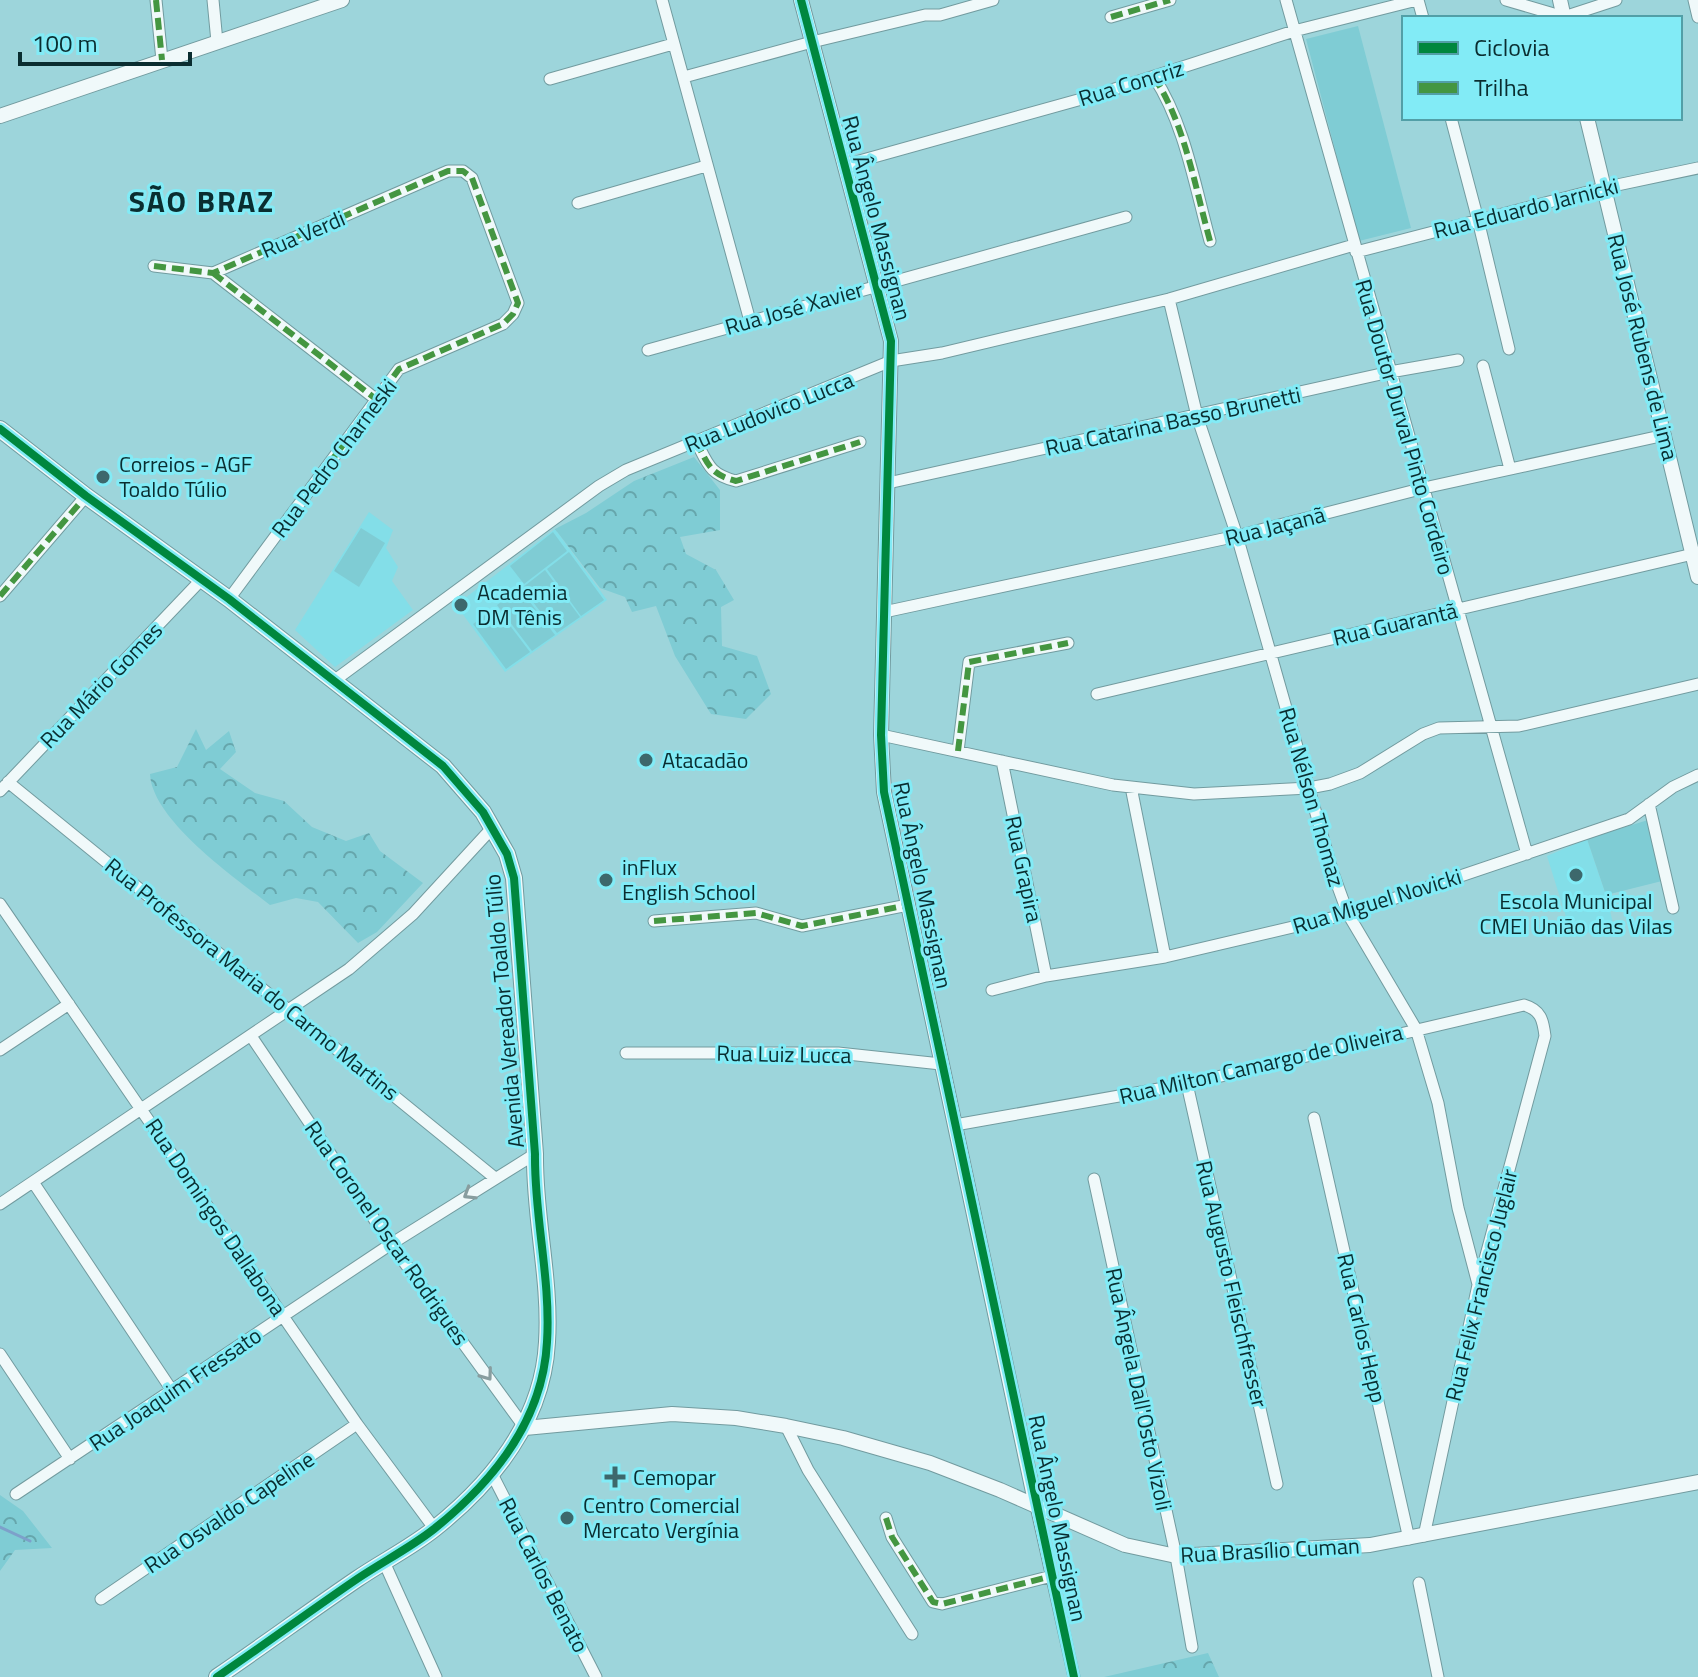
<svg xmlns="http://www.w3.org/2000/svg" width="1698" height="1677" font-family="'Titillium Web',sans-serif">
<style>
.built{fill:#83dee8}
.forest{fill:url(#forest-crowns)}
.green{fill:#7fccd4}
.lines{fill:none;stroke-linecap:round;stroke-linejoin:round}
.stream{stroke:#7da0ca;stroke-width:3}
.minor-casing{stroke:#729b9f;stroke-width:13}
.tertiary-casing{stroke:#729b9f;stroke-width:16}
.secondary-casing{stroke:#729b9f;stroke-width:18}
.minor{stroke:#f0f9fa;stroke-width:11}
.tertiary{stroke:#f0f9fa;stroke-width:14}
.secondary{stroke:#f0f9fa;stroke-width:16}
.quiet{stroke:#449641;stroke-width:6;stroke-dasharray:12 6;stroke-linecap:butt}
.cycleway-casing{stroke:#82ebf6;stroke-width:13}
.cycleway{stroke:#00873e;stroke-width:8}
.oneway{stroke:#889d9f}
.poi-dot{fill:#3d686c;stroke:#82ebf6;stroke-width:3}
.labels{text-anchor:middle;stroke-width:6;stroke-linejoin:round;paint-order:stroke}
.street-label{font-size:22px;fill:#0a2d30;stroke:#82ebf6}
.poi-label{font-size:22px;fill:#0a2d30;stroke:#82ebf6;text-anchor:start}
.district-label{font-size:30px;font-weight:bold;letter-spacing:2px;fill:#0a2d30;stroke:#82ebf6}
</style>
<defs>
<pattern id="forest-crowns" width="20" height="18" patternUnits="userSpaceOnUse" patternTransform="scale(2)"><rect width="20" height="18" fill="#7fccd4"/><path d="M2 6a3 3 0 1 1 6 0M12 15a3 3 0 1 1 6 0" fill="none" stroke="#66a6ac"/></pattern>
</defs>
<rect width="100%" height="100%" fill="#9dd5db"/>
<path class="built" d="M369 512 393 530 386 548 398 567 392 581 413 610 335 667 295 630Z
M555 529 607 600 505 672 456 605Z
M1587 839 1606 895 1614 927 1572 936 1547 856Z"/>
<path class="forest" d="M694 457 720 490V530L680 537 686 554 716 570 734 600 721 607 722 646 757 656 771 694 746 719 711 714 675 656 656 606 632 612 625 597 600 588 555 529 586 513 634 481Z
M196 729 206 750 229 731 236 752 220 769 255 793 284 801 312 827 346 841 369 833 380 851 423 883 377 932 358 943 318 902 296 898 270 905C235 878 152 820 150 774L177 767Z
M0 1495 23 1511 52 1548 15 1550 0 1571Z
M1208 1653 1219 1677H1104Z"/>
<path class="green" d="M1358 26 1411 228 1359 241 1306 39Z
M361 528 385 543 359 587 334 571Z
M553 532 567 551 524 584 510 566Z
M569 552 604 600 581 616 547 569Z
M545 570 580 617 557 633 522 588Z
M520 589 555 635 532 651 497 605Z
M496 607 530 652 506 669 473 624Z
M1648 820 1662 881 1606 895 1587 839Z"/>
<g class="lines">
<path class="stream" d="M0 1527 30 1541"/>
<defs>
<path id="minor" d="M156 0 162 60
M213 0 217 42
M662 0 750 321
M1286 0 1527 854
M1418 0 1423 18
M1506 0 1564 17 1616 0
M1694 0 1698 17
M1111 17 1170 0
M684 77 812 42 925 15H940L993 0
M1154 77C1185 124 1195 187 1210 241
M550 79 673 44
M1451 118 1478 220 1509 349
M845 165 1096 95 1294 31 1417 0
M578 203 706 166
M1356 252 1603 188 1698 168
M154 266 213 273 448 171H463L472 178 518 303 513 314 503 324 399 369 229 599
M213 273 377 400
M1169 299 1197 416 1237 536 1333 873 1348 914 1416 1029 1438 1103 1458 1208 1478 1284
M648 350 1126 217
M1483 366 1510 469
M696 441C708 464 709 474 736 481L860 442
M888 483 1390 372 1458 360
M0 596 86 496
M884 612 1237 536 1424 488 1665 435
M335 680 599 486 626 470 891 361 942 353 1169 299 1354 245
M1097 694 1693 554
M881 735 1113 785 1194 794 1309 788 1330 784 1360 773 1423 734 1439 728 1519 726 1698 684
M958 751 969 662 1068 643
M1002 761 1046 976
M8 782 495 1178
M1131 787 1165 957
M0 791 202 579
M1649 804 1673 908
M0 904 357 1424 434 1528
M654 921 756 913 802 926 908 905
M992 990 1046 976 1165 957 1348 914 1629 819 1673 787 1698 775
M251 1036 391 1244 525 1428
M0 1050 69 1004
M626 1053H838L941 1064
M1187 1084 1277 1484
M1314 1118 1409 1539
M955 1125 1187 1084 1524 1005C1541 1010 1543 1020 1545 1036L1478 1285 1424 1536
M1094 1179 1176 1556 1192 1647
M33 1182 171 1389
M0 1204 349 969 413 914 493 827
M0 1354 70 1459
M786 1426 808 1470 912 1634
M492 1474 596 1677
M16 1494 391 1244 535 1154
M1036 1506 1074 1677
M886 1518 892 1537 933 1602 942 1604 1052 1576
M384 1562 436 1677
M1419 1583 1438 1677
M101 1599 357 1424"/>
<path id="tertiary" d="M801 0 891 341 881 735 884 792 1036 1506
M1560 0 1564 18
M0 116 342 0
M1587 118 1698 577
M525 1428 672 1414 736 1418 786 1426 843 1438 930 1463 1000 1490 1125 1545 1176 1556 1370 1545 1698 1482"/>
<path id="secondary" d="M0 429 86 496 229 599 443 766 483 812 507 854 514 878 535 1154C534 1217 551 1279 547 1342 543 1420 493 1482 434 1529 410 1548 382 1562 357 1579 310 1611 264 1645 217 1677"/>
</defs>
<use href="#minor" class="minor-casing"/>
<use href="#tertiary" class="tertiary-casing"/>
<use href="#secondary" class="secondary-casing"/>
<use href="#minor" class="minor"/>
<use href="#tertiary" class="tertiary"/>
<use href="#secondary" class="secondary"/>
<path class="quiet" d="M156 0 162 60
M1111 17 1170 0
M1154 77C1185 124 1195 187 1210 241
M154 266 213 273 448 171H463L472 178 518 303 513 314 503 324 399 369 323 472
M213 273 377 400
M696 441C708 464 709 474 736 481L860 442
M0 596 86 496
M958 751 969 662 1068 643
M654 921 756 913 802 926 908 905
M886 1518 892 1537 933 1602 942 1604 1052 1576"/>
<defs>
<path id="cycleway" d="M801 0 891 341 881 735 884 792 1074 1677
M0 429 86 496 229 599 443 766 483 812 507 854 514 878 535 1154C534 1217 551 1279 547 1342 543 1420 493 1482 434 1529 410 1548 382 1562 357 1579 310 1611 264 1645 217 1677"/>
</defs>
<use href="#cycleway" class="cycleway-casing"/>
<use href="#cycleway" class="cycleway"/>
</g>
<defs><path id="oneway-chevron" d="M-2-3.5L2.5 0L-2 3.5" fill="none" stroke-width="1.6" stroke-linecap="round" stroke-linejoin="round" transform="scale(2)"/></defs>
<g class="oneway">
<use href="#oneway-chevron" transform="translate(469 1194) rotate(148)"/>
<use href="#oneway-chevron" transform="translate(487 1375) rotate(54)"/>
</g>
<g class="poi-dot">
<circle cx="103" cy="477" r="8"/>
<circle cx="461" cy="605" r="8"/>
<circle cx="646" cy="760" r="8"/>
<circle cx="1576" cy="875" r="8"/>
<circle cx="606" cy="880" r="8"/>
<path d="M611 1465h8v8h8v8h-8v8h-8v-8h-8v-8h8z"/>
<circle cx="567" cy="1518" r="8"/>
</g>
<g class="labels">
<g class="street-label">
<text transform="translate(1131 83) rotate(-17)" y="8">Rua Concriz</text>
<text transform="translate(1526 208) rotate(-14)" y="8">Rua Eduardo Jarnicki</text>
<text transform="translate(877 218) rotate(75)" y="8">Rua Ângelo Massignan</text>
<text transform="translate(303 234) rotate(-23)" y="8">Rua Verdi</text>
<text transform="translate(794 308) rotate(-16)" y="8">Rua José Xavier</text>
<text transform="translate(1643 347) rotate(76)" y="8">Rua José Rubens de Lima</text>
<text transform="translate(769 412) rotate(-22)" y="8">Rua Ludovico Lucca</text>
<text transform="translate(1173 421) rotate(-12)" y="8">Rua Catarina Basso Brunetti</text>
<text transform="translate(1405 427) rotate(74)" y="8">Rua Doutor Durval Pinto Cordeiro</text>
<text transform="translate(334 458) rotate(-53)" y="8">Rua Pedro Charneski</text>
<text transform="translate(1275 526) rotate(-14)" y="8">Rua Jaçanã</text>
<text transform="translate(1395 624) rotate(-13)" y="8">Rua Guarantã</text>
<text transform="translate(101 685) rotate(-46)" y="8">Rua Mário Gomes</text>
<text transform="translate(1312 797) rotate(74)" y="8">Rua Nélson Thomaz</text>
<text transform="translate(1024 869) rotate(78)" y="8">Rua Grapira</text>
<text transform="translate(923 885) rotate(78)" y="8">Rua Ângelo Massignan</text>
<text transform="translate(1377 901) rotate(-17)" y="8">Rua Miguel Novicki</text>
<text transform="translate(252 979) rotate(39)" y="8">Rua Professora Maria do Carmo Martins</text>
<text transform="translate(504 1011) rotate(-95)" y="8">Avenida Vereador Toaldo Túlio</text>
<text transform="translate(784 1054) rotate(1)" y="8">Rua Luiz Lucca</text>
<text transform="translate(1261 1064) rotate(-13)" y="8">Rua Milton Camargo de Oliveira</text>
<text transform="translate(216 1217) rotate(56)" y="8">Rua Domingos Dallabona</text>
<text transform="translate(387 1233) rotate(55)" y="8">Rua Coronel Oscar Rodrigues</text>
<text transform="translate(1232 1284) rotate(77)" y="8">Rua Augusto Fleischfresser</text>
<text transform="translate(1481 1285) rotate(-76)" y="8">Rua Felix Francisco Juglair</text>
<text transform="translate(1362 1328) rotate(77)" y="8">Rua Carlos Hepp</text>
<text transform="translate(175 1389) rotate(-34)" y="8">Rua Joaquim Fressato</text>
<text transform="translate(1139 1389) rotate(78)" y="8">Rua Ângela Dall'Osto Vizoli</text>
<text transform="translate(229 1512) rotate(-34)" y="8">Rua Osvaldo Capeline</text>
<text transform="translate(1058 1518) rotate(78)" y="8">Rua Ângelo Massignan</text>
<text transform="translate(1270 1550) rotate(-3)" y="8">Rua Brasílio Cuman</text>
<text transform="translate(544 1575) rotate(63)" y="8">Rua Carlos Benato</text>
</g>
<g class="poi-label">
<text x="119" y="472">Correios - AGF<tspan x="119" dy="25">Toaldo Túlio</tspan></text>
<text x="477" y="600">Academia<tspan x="477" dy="25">DM Tênis</tspan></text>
<text x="662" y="768">Atacadão</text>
<text x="622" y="875">inFlux<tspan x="622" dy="25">English School</tspan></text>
<text x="1576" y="909" text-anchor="middle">Escola Municipal<tspan x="1576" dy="25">CMEI União das Vilas</tspan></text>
<text x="633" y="1485">Cemopar</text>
<text x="583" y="1513">Centro Comercial<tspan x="583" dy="25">Mercato Vergínia</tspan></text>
</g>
<g class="district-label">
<text x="202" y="212">SÃO BRAZ</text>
</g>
</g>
<rect x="1402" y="16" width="280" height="104" fill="#82ebf6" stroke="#529fa7" stroke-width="2"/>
<rect x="1418" y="42" width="40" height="12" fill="#00873e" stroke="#529fa7" stroke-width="2"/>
<text x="1474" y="56" font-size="24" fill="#0a2d30">Ciclovia</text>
<rect x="1418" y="82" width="40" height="12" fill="#449641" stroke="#529fa7" stroke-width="2"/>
<text x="1474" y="96" font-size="24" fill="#0a2d30">Trilha</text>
<path d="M20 52v12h170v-12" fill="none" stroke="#0a2d30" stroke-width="4"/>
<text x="32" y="52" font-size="24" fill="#0a2d30" stroke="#82ebf6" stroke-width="6" paint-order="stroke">100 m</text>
</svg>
